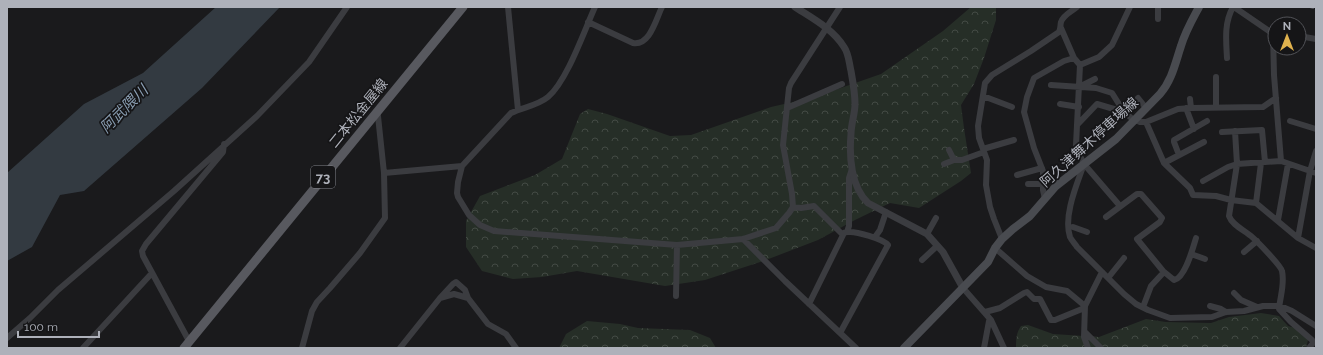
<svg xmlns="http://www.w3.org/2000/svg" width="1323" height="355" font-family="Raleway,'Noto Sans JP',sans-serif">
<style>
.forest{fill:url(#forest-crowns)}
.water{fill:#333a41}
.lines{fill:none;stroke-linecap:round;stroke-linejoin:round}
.minor{stroke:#3b3c40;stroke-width:6}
.tertiary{stroke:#3b3c40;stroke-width:7}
.secondary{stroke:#494b50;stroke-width:8}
.primary{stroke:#58595f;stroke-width:9}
.rail{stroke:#54565b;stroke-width:1.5;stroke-dasharray:5 4;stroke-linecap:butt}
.labels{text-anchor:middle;stroke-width:3.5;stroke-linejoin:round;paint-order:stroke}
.shield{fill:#151517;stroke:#808289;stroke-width:1}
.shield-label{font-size:13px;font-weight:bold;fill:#aeb1ba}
.street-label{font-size:14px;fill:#aeb1ba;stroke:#151517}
.water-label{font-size:15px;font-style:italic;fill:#899db1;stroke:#151517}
</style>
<defs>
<pattern id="forest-crowns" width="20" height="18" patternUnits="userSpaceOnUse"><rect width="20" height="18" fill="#262e27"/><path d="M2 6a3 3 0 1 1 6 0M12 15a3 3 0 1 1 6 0" fill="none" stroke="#434a44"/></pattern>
</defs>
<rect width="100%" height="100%" fill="#1a1a1c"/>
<path class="forest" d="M971 7H996V20L984 58 974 84 961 105 964 128 971 173 961 181 919 208 890 203 855 220 818 240 766 260 705 280 665 286 577 271 542 277 513 279 482 271 466 247V221L480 196 535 175 562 159 580 114 588 109 607 114 670 136 691 135 771 107 815 97 881 74 943 31Z
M1261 313 1279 316 1288 326 1299 329 1308 340 1306 348H1016C1016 340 1016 333 1021 326L1028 325 1053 334 1099 337 1146 319 1166 322 1211 323 1229 317Z
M587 321 620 324 638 328 690 330 710 338 716 348H559L566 334Z"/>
<path class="water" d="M216 7H280L202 88 84 191 60 195 32 247 7 261V173L84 104 143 73Z"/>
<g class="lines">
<path class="minor" d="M508 7 518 110
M595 7C584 31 567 81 548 97 537 106 523 107 511 113L462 166 458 182 457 193 458 197 469 215 480 225 494 231 677 245 743 239 776 228 789 213 793 207 792 194 783 145 789 88 791 83 840 7
M1158 7V19
M1234 7 1269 31 1275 33
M588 22 633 43C650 46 656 19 662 7
M1061 28 1074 58 1080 65 1076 145 1079 154 1084 164C1077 184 1063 216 1070 237 1072 241 1075 244 1077 247L1124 294 1136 304 1148 310 1170 318 1212 317 1226 312 1244 311 1263 306H1276L1285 308 1292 311 1316 326
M1273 33 1274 75 1281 161
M1299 36 1316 39
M1227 58C1226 40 1224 23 1233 7
M1080 65 1099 57 1112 45 1130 7
M1216 77V107
M1051 85 1096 88 1112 93 1124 112 1135 121
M1081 86 1095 79
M983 96 1012 107
M1138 98 1146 108
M1190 99 1191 108
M1060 104 1079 107
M787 108 842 84
M1186 108 1194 129
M1136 120 1140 122H1146L1178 109 1191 108 1263 107 1276 98
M1290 121 1316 129
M1146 122 1164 163 1190 188 1193 195 1216 196 1231 200 1256 203 1298 238 1316 248
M1078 124 1097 104 1124 112
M1222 132 1262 130 1265 162
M983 149 1014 140
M949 150 954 160
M1179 155 1174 142V140L1207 121
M1164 163 1204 142
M944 164 954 160H962L984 152
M1084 164 1120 206
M384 173 462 166
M1017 175 1042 168
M1203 181 1228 167 1237 164 1235 131
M1028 184H1043
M1045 199 1043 190V171L1034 148 1024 112 1027 97 1034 78 1064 61 1074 58
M1256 203 1261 163
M793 207 801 208 814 206 842 234C844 233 845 232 848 232 856 231 883 239 888 245L840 333
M1106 217 1137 194H1141L1162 218 1160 222 1137 239 1163 271 1174 280C1185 278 1193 248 1196 238
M1278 220 1288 164
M1073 227 1087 232
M847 232 849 226V178L852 169
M927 234 936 218
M875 237 880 230 886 212
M1298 238 1310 171 1316 151
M743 239 785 281 856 348
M1002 239 994 219 990 207 986 185 987 160 979 138 978 126 985 83 992 75 1031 51 1059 32C1061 28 1060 26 1061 22 1063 15 1072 11 1077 7
M995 248 1027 276 1046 287 1067 291 1085 306 1102 272
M1244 252 1257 241
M1191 254 1205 259
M922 260 937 246
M1108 278 1124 258
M963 288 991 320 1004 348
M1234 293 1241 300 1257 307
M676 296 677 245
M440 298 453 284 456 282 465 290 468 298
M809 304 844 233
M1210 306 1221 309 1226 312
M1143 307 1151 286 1164 272
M985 312 1000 308 1024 293 1027 292 1034 299H1040L1051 320H1055L1082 309 1085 306 1084 337 1088 348
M1085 332 1101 348
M7 338 30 318 58 290 174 191 257 116 309 62 347 7
M189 341 143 256 142 251 146 244 223 152 224 144
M83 348 152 273
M302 348 312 311 317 302 330 288 360 253 385 218 384 173 378 116 376 113
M400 348 440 298 454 294 468 298 488 324 506 334 516 348
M984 348 989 321 991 320
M1309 348 1313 343 1312 340 1291 322 1279 309C1280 297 1285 284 1282 271 1281 266 1257 241 1251 236 1244 230 1232 225 1229 216L1237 164 1281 161 1316 173"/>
<path class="tertiary" d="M795 7C812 18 833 29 844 47 849 54 849 63 851 71 853 82 855 93 855 104 855 114 851 124 851 134 849 157 851 187 868 203L927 234 943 252 963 288"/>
<path class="secondary" d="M904 348 988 262 995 248 1002 239 1013 229 1030 216 1056 186 1116 139 1160 94C1172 80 1175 64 1181 46 1185 32 1192 20 1199 7"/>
<path class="primary" d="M184 348 463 7"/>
<path class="rail" d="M1309 7 1316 9"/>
</g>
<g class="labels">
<rect class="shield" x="311" y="166" width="24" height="22" rx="3"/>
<g class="shield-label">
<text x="323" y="182">73</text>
</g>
<g class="street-label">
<text transform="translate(358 113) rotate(-51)" y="5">二本松金屋線</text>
<text transform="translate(1089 142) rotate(-42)" y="5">阿久津舞木停車場線</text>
</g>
<g class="water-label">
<text transform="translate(124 109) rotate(-45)" y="5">阿武隈川</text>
</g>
</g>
<rect width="1323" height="355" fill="none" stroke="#aeb1ba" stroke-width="16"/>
<g transform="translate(1287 36)"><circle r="19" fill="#151517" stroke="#525358"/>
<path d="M0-3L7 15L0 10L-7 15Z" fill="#e0b24e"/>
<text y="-6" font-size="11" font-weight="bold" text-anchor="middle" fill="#aeb1ba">N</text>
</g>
<path d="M18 331v6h81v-6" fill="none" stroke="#aeb1ba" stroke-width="2"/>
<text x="24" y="331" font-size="12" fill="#aeb1ba" stroke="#151517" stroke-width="3" paint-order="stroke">100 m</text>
</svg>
